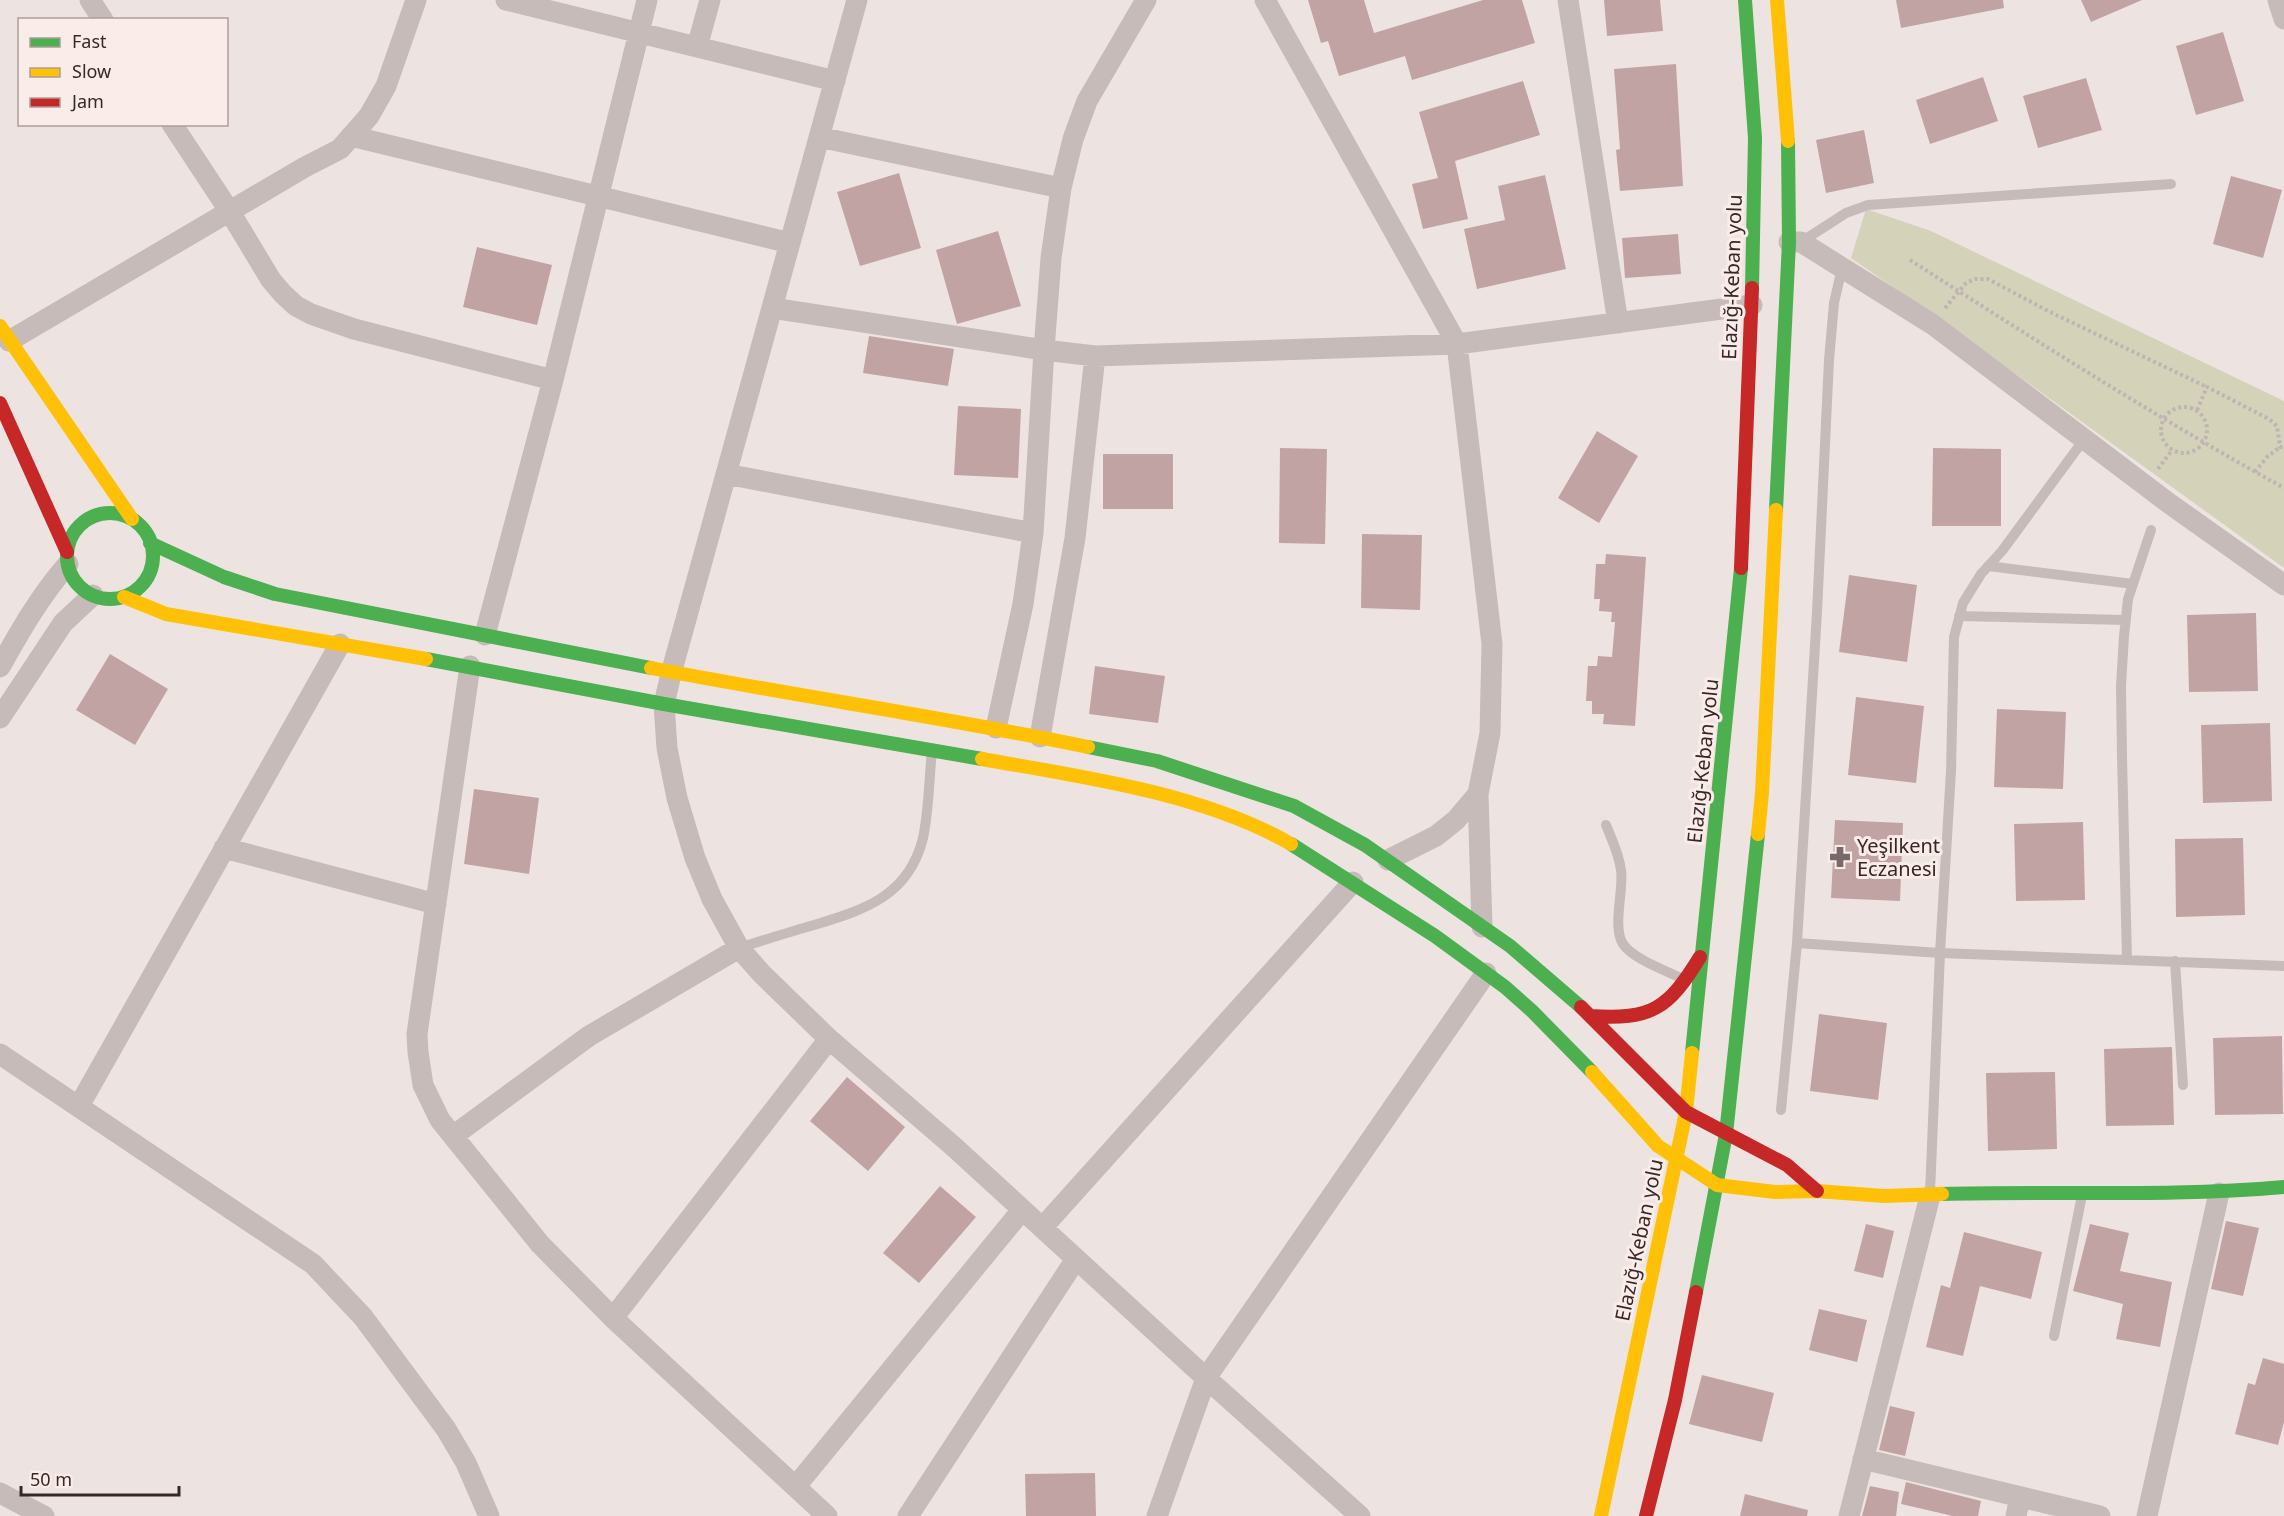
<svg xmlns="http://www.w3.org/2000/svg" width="2284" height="1516" font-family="'Noto Sans',sans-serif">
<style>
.green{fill:#d5d2ba}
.building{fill:#c2a3a3}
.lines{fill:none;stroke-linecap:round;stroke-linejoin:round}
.path{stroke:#bfb4b2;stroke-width:4;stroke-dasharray:3 3;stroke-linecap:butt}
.lane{stroke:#c7bbb9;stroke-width:10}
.street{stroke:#c7bbb9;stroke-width:21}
.fast{stroke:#4caf50;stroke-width:14}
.slow{stroke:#ffc107;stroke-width:14}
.jam{stroke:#c62828;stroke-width:14}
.labels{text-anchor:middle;stroke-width:6;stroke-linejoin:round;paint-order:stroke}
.street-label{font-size:20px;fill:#372827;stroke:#faece8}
.poi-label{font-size:20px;fill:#372827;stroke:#faece8;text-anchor:start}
</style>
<rect width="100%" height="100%" fill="#ede4e1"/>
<path class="green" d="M1866 209 1931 231 2284 401V568L1970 341 1851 258Z"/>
<path class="building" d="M1308 0H1364L1374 33 1483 0H1522L1535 43 1412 80 1405 56 1339 76 1328 41 1321 43Z
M1604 0H1660L1663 31 1607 36Z
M1896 0H2003L2004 8 1901 28Z
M2081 0H2142L2091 22Z
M2223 32 2244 101 2196 115 2176 46Z
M1676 64 1683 186 1620 191 1616 150 1620 149 1614 69Z
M1983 77 1998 121 1930 144 1916 100Z
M2086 78 2102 130 2038 148 2023 96Z
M1523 81 1540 135 1455 161 1468 219 1423 229 1412 184 1438 178 1419 112Z
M1864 130 1874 183 1826 193 1816 140Z
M899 173 921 248 860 266 837 192Z
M1545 175 1566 269 1477 289 1464 229 1505 220 1498 186Z
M2231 176 2282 190 2263 258 2213 244Z
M998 231 1021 306 957 324 936 250Z
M1678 234 1681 274 1625 278 1622 238Z
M477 247 552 265 537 325 463 307Z
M869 336 954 349 948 386 863 373Z
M958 406 1021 409 1018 478 954 475Z
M1597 431 1638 456 1599 523 1558 498Z
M1280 448 1327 449 1325 544 1279 543Z
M1933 448 2001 449V526H1932Z
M1103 454H1173V509H1103Z
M1362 534 1422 535 1420 610 1361 608Z
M1606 554 1646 557 1635 726 1603 724 1604 714H1592V701H1586L1588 666H1597L1598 656 1612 657 1615 622H1611L1612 612 1599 611 1600 599H1594L1596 564H1605Z
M1849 575 1917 585 1907 662 1839 652Z
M2256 613 2258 691 2189 692 2187 615Z
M110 654 168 689 135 745 76 710Z
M1095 666 1165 676 1158 723 1089 714Z
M1856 697 1924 706 1916 783 1848 775Z
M1997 709 2066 712 2063 789 1994 787Z
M2270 723 2272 801 2203 803 2201 725Z
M474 789 539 798 529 874 464 864Z
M1835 820 1903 823 1900 901 1831 898Z
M2083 822 2085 900 2016 901 2014 824Z
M2243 838 2245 915 2176 917 2175 839Z
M1819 1014 1887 1023 1878 1100 1810 1091Z
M2282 1036 2283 1114 2215 1115 2213 1038Z
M2172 1047 2174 1125 2106 1126 2104 1049Z
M2055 1072 2057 1149 1988 1151 1986 1073Z
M847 1077 905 1127 868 1171 810 1121Z
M940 1186 976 1217 919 1283 883 1253Z
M2226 1221 2259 1228 2243 1296 2211 1289Z
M1866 1224 1894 1231 1883 1278 1854 1271Z
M2090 1224 2129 1233 2120 1271 2172 1282 2160 1347 2116 1339 2123 1304 2073 1291Z
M1964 1232 2042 1252 2031 1299 1980 1286 1963 1356 1926 1347 1941 1285 1950 1288Z
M1819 1309 1867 1320 1857 1362 1809 1350Z
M2263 1358 2284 1364V1422L2278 1445 2235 1434 2248 1383 2255 1385Z
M1702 1375 1774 1393 1762 1442 1689 1424Z
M1890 1406 1915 1412 1905 1456 1879 1450Z
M1095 1473 1096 1516H1026L1025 1474Z
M1906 1482 1981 1501 1978 1516H1953L1901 1504Z
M1870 1486 1899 1492 1896 1516H1862Z
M1745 1494 1808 1510 1807 1516H1740Z"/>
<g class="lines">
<path class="path" d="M1910 260C2033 339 2156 417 2284 488
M1945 308 1966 283 1975 279H1988L2050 312 2207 387
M2161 430a23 23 0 1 1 46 0a23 23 0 1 1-46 0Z
M2197 410 2207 387 2269 419 2277 426 2280 447H2284
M2158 469 2172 450
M2255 472 2267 457 2280 447"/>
<path class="lane" d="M1801 242 1846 213 1868 205 2171 184
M1988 566 2133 584
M1959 616 2126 620
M1606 825C1612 840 1619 854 1621 870 1624 890 1612 927 1623 944 1633 959 1667 971 1683 979
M1797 943 1940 953 2284 966
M739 948C764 940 789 932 814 925 864 910 909 896 923 838 929 810 929 779 932 751
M2127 959 2122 757 2121 686 2124 636 2128 599 2151 530
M2175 961 2183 1085
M1781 1110 1797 943 1817 612 1829 360 1834 303 1842 268
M1930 1193 1940 953 1951 771 1954 637 1963 603 1981 574 2002 551 2085 438
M2054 1336 2082 1195"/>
<path class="street" d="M90 0 103 20
M506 0 835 81
M857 0 672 670 664 704 667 748 677 798 695 858 712 899 739 948 762 974 829 1039 953 1146 1206 1378 1360 1516
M1146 0 1087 101 1073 139 1061 188 1051 258 1044 350 1095 356 1457 344 1752 305
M1265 0 1457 344 1492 644 1490 733 1478 794
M1568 0 1618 323
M2278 0 2284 19
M697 47 710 0
M172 124 230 212 271 280 283 294 296 306 311 314 354 329 553 380
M351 136 790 243
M819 137 1061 188
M1789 242H1801L1932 324 2170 504 2284 585
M772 308 1044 350 1033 533 1023 604 996 728
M9 341 305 167 340 149 369 116 386 86 416 0
M726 474 1033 533
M485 635 553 380 647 0
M470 666 417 1034 418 1052 423 1085 440 1120 540 1244 613 1318 827 1516
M0 667C20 631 40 596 68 564
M0 718 63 623 93 595
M1040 737 1075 538 1095 356
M224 848 436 904
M1388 860 1436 836 1456 820 1478 794 1482 927
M0 1054 313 1264 363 1317 446 1429 466 1463 489 1516
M79 1106 340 644
M453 1136 589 1036 739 948
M1042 1228 1353 882
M613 1318 829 1039
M1863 1459 2100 1516
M796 1486 1022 1210
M0 1493 44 1516
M908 1516 1076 1259
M1157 1516 1206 1378 1486 973
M1849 1516 1930 1196
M2016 1516 2020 1497
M2147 1516 2219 1193"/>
<path class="fast" d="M1745 0 1755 138 1752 288
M1776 510 1789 242 1788 141
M67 556a43 43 0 1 1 86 0a43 43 0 1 1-86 0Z
M150 543 224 577 275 594 651 668
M426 659 664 704 982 759
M1088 747 1157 761 1294 806 1365 845 1510 946 1581 1007
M1291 844 1435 936 1505 987 1532 1011 1592 1072
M1692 1053 1741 568
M1942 1194C2056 1191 2171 1197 2284 1187
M1696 1292 1726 1134 1758 834"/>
<path class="slow" d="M1777 0 1788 141
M0 326 132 519
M124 597 166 614 426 659
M651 668C796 696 943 717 1088 747
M982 759C1083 777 1202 793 1291 844
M1758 834 1762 793 1776 510
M1592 1072 1658 1146 1717 1185 1775 1192 1817 1191 1884 1196 1942 1194
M1601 1516 1686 1112 1692 1053"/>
<path class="jam" d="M0 403 67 552
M1741 568 1752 288
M1581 1007 1686 1112 1787 1165 1817 1191
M1590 1016C1652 1020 1668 1009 1700 957
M1646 1516 1675 1400 1696 1292"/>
</g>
<defs>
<symbol id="pharmacy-bare" viewBox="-9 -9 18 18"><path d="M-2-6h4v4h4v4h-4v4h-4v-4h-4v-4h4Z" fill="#776a68" stroke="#faece8" stroke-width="2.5" paint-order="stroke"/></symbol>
</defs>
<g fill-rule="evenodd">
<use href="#pharmacy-bare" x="1825" y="842" width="30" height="30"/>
</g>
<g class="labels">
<g class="street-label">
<text transform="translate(1732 277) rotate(-88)" y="7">Elazığ-Keban yolu</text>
<text transform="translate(1703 761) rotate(-84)" y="7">Elazığ-Keban yolu</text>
<text transform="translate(1639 1240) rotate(-78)" y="7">Elazığ-Keban yolu</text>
</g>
<g class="poi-label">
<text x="1857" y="853">Yeşilkent<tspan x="1857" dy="23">Eczanesi</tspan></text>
</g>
</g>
<rect x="18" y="18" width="210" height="108" fill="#faece8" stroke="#ac9e9b" stroke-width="1.5"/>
<rect x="30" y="38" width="30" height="9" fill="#4caf50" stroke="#ac9e9b" stroke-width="1.5"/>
<text x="72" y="48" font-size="18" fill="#372827">Fast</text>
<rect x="30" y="68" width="30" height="9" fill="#ffc107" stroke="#ac9e9b" stroke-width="1.5"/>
<text x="72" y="78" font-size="18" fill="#372827">Slow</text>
<rect x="30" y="98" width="30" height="9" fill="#c62828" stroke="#ac9e9b" stroke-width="1.5"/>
<text x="72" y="108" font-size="18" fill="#372827">Jam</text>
<path d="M21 1486v9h158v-9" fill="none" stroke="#372827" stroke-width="3"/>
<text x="30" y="1486" font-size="18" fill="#372827" stroke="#faece8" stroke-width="4.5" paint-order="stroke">50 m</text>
</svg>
